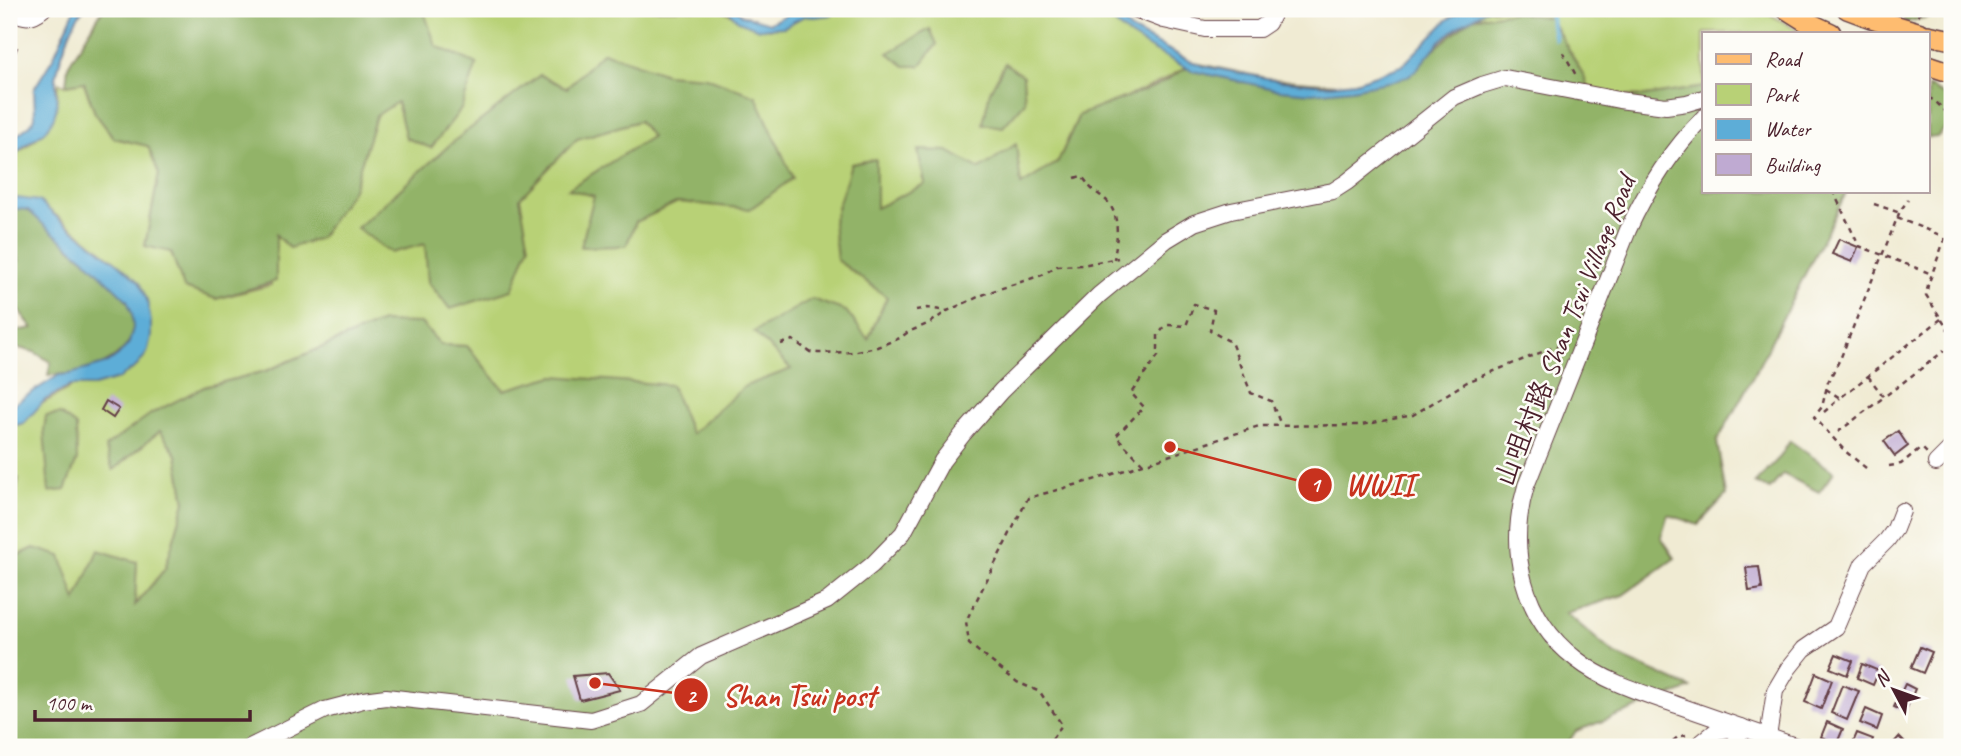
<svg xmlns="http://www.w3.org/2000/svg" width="1961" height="756" font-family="Caveat,'LXGW WenKai TC',sans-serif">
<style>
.green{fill:#b8d176;stroke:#817850;stroke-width:2}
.forest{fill:#92b367;stroke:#6e6949;stroke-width:2}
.water{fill:#5dadd7;stroke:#546681;stroke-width:2}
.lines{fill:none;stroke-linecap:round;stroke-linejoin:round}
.stream{stroke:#5dadd7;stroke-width:4.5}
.building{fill:#bfaad2}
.minor-casing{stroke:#633e44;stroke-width:18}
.major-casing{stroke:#633e44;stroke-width:22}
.path{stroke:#633e44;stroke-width:2.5;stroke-dasharray:5 5;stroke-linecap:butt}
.minor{stroke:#fff;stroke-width:16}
.major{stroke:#febc70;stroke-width:19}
.labels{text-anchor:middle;stroke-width:5;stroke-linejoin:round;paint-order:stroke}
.street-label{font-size:28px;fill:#4a1f2b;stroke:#fdfcf7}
.leader{fill:none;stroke:#c8321e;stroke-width:2.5}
.callout-dot{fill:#c8321e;stroke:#fdfcf7;stroke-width:2.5}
.mark-label{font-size:21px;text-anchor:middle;font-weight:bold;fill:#fff}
.callout-label{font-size:30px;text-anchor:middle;font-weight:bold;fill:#c8321e;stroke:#fdfcf7;stroke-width:5;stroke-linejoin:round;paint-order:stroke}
</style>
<rect width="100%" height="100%" fill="#fdfcf7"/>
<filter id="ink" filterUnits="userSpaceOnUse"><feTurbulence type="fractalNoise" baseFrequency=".0143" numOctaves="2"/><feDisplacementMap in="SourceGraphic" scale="14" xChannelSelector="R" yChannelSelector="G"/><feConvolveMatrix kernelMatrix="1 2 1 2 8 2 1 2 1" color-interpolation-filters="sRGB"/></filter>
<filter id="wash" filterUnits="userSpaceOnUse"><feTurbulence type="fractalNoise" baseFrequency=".00686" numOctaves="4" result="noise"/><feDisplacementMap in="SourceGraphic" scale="28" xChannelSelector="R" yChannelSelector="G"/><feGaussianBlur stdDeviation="1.57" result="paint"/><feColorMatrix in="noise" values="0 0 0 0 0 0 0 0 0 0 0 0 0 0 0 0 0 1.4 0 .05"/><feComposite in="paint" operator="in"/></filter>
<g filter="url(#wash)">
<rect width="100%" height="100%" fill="#f0ebd3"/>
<path class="green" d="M268 9H718L769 29 818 9H1104L1131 30 1191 64C1156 87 1118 100 1079 115L1058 162 1017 190 980 174 919 154 925 184 874 212 876 159 851 164 837 260 887 297 868 340 846 311 791 369 690 435 554 376 504 391 467 346 441 345 382 322 266 371 204 387 114 470 160 430 177 455 185 502 165 569 134 606 137 562 76 602 34 548 9 560V423L73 386 120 377 137 366 115 261 39 202 9 203 17 153C38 138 54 128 57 100 58 94 56 90 59 83L66 85 83 81 95 113 114 138 148 146 159 174 145 246 171 252 184 287 216 299 271 285Z
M1475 9H1761L1802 33H1704V100L1592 94 1553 23 1476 16Z"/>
<path class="forest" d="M103 9H423L436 46 477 64 461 109 431 148 406 138 397 102 376 116 353 189 320 238 290 248 276 235V281L216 299 184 288 171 252 145 246 159 174 148 146 114 138 95 113 84 82 66 85 68 66Z
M1897 9H1952V11L1906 22Z
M1514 12 1550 18 1584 76 1590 94 1619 100 1704 87V191H1847L1755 373 1717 442 1726 495 1698 525 1668 514 1661 537 1675 558 1623 595 1566 613 1614 654 1691 688 1576 731 1565 747H9V560L34 548 61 556 76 601 98 550 137 562 135 605 165 569 185 502 177 455 160 431 113 470 105 447 152 413 204 387 266 371 382 322 421 323 441 345 467 346 504 390 554 376 671 385 691 434 745 386 791 369 754 332 812 299 846 311 868 339 887 297 837 260 833 222 851 164 876 159V208L925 184 918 150 948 151 980 169 1016 144 1021 185 1058 162 1079 115 1156 86 1195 63 1271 79 1349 85 1412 67 1472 18Z
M930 29 937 44 920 66H905L888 53Z
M603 52 666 74 706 77 756 96 793 178 750 209 678 202 636 222 626 246 581 247 594 196 568 189 651 137 639 121 577 139 520 198 529 246 512 290 450 309 428 282 425 244 391 253 357 228 454 141 540 75 567 88Z
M1005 63 1023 76 1025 102 1003 127 983 124 990 91Z
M1928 87 1932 88 1951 99 1952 121 1937 137 1928 138Z
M9 208C14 209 20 208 25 209 32 211 65 243 73 250 87 261 120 287 128 302 150 344 106 370 69 374 62 375 55 374 48 375L51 362 34 352 11 346 10 332 33 328C9 300 9 296 9 259L14 258 19 260 9 236Z
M60 414 76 426 77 460 65 490 49 492 44 430 46 416Z
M1790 441 1834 472 1819 492 1783 474 1770 489 1755 483 1781 456Z
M9 471 19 479 9 523Z"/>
<path class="water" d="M75 9H84C72 20 58 63 56 79 55 93 60 102 54 117 46 138 27 139 16 154 9 165 11 185 10 197L39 201 60 220 120 265 140 283 147 300 151 322V337L147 353 137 366 118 379 94 386H70L45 400 24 423 17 425H9V407L59 375 70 374 87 369 107 363 118 356 129 343 133 328 132 314 127 300 87 261 45 226 28 210 9 208V141L30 125 35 118 34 89 53 58Z
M727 9H736L742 15 770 23 794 11 806 9H841L831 15 814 17 804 16 784 27 759 29 738 21Z
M1098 9H1110L1131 30 1188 60 1204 66 1282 81 1328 85 1355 82 1402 66 1447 20 1464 9H1488L1459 26 1440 41 1417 69 1408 76 1398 80 1352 89 1312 93 1279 90 1192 71 1151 49 1127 34Z"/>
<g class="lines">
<path class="stream" d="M1549 9 1555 39"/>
</g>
<g id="blocks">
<path class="building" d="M9 34 14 36 10 45 17 48 9 67Z
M1839 239 1858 247 1852 262 1832 254Z
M106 401 119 409 113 418 101 410Z
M1898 431 1908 446 1895 456 1884 441Z
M1759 567 1762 589 1749 591 1746 568Z
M1920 647 1932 652 1923 673 1911 668Z
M1836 654 1853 661 1847 675 1830 668Z
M1862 664 1879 671 1873 685 1857 678Z
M608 673 620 690 580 700 573 676Z
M1816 673 1832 680 1821 709 1805 702Z
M1905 684 1915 689 1905 712 1894 707Z
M1842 685 1859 691 1847 720 1831 713Z
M1866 709 1882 716 1877 730 1860 723Z
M1827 722 1843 729 1837 743 1821 737Z
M1857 733 1873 739 1870 747H1851Z
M1899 737 1908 746 1907 747H1890Z"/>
</g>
</g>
<g filter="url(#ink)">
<use href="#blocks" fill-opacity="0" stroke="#633e44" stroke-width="2"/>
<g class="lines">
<defs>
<path id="minor" d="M1135 9 1164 20 1205 29H1259L1268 23 1275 9
M9 11C24 17 30 20 43 9
M1704 117C1671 151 1647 188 1628 230L1526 486C1507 549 1522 618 1576 659 1605 682 1643 693 1677 705 1718 719 1758 733 1798 747
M1936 463 1952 447
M1768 737 1775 691 1788 669 1804 649 1836 627 1863 564 1887 540 1895 529 1902 511
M250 747 325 710 363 700 386 697 591 720 641 704 701 656 827 601 872 565 903 533 942 461 963 434 1001 391 1099 295 1166 240 1194 223 1231 211 1333 191 1347 182 1454 97 1482 85 1505 78 1619 100 1666 106 1687 103 1704 98
M1696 747 1716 731 1742 727 1734 747"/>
<path id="major" d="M1786 9 1805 21 1831 33
M1847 9 1871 18 1921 33
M1928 35 1952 40
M1928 65 1952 73"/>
</defs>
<use href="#minor" class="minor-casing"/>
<use href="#major" class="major-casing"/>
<path class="path" d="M1918 16 1921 9
M1563 52 1577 77
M1928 98 1934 100 1952 118
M9 173H17
M1075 178 1081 176C1086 180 1088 185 1092 189 1096 193 1102 196 1106 200 1121 215 1117 240 1114 259
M1833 191 1859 246 1932 274
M1874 204 1900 213
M1897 218 1940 235
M1952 219 1928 285 1926 295 1952 336
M916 310 927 308 947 311 987 293 1042 275 1057 266 1082 265 1118 258
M781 344 793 340 810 352 818 353 851 352 877 347 900 338 908 332 930 323 947 311
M1868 376 1884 397 1944 351
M1826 389 1840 398 1941 319
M1824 412 1840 398
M1838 432 1884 397
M1143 464 1116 436 1144 407 1131 393 1158 356V335L1166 325 1186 326 1194 304 1214 310 1210 331 1231 342 1251 393 1271 401 1281 425
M1889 466 1901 464 1919 449H1923L1927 453
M1866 468 1845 451 1814 417 1822 407 1828 382 1841 357 1900 211 1908 200
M1946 473 1952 481
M1046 747 1062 725 1040 692 1017 682 969 644 966 621 1028 498 1104 477 1259 426 1362 425 1413 415 1467 382 1567 342
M1665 747 1678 737 1686 735"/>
<use href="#minor" class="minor"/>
<use href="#major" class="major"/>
</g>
</g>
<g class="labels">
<g class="street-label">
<text transform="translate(1564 331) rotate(-68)" y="10">山咀村路 Shan Tsui Village Road</text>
</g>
</g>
<path class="leader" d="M1170 447L1315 485M595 683L691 695"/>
<g class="callout-dot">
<circle cx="1170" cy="447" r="7"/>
<circle cx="595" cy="683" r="7"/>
<circle cx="1315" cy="485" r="18"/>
<circle cx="691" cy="695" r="18"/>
</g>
<g class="mark-label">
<text x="1315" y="492">1</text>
<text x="691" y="703">2</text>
</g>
<g class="callout-label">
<text x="1380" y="495">WWII</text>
<text x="799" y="706">Shan Tsui post</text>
</g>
<rect width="1961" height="756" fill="none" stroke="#fdfcf7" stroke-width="35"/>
<rect x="1702" y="32" width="228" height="161" fill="#fdfcf7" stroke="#b5a4a5" stroke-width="2"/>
<rect x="1716" y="54" width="35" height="10" fill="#febc70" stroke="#b5a4a5" stroke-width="2"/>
<text x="1765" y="66" font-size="21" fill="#4a1f2b">Road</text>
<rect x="1716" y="84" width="35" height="21" fill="#b8d176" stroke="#b5a4a5" stroke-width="2"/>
<text x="1765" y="102" font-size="21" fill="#4a1f2b">Park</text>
<rect x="1716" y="119" width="35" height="21" fill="#5dadd7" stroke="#b5a4a5" stroke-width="2"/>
<text x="1765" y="136" font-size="21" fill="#4a1f2b">Water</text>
<rect x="1716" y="154" width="35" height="21" fill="#bfaad2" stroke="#b5a4a5" stroke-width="2"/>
<text x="1765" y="172" font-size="21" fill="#4a1f2b">Building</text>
<g transform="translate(1894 690) rotate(311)" stroke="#fdfcf7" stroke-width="5" paint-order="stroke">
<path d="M0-5L12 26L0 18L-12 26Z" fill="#4a1f2b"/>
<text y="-10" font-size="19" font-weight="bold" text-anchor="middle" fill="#4a1f2b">N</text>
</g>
<path d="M35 710v10h215v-10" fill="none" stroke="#4a1f2b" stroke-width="3.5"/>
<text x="46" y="710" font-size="21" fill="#4a1f2b" stroke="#fdfcf7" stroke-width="5" paint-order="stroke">100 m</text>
</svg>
